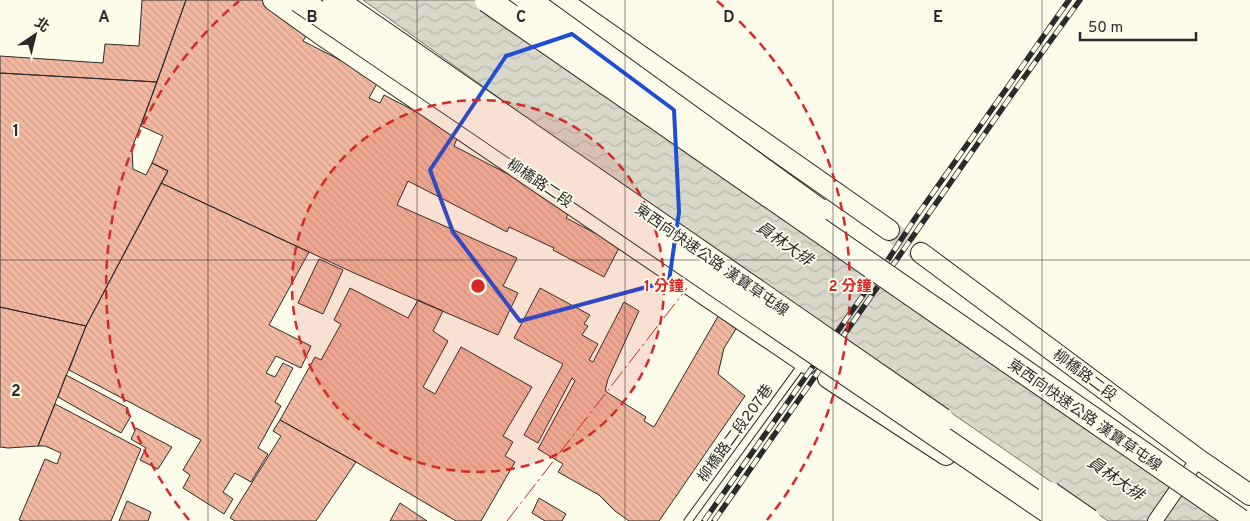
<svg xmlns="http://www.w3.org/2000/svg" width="1250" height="521" font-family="Overpass,'Noto Sans TC',sans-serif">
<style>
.water{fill:url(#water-waves);stroke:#74746e}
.building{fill:url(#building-back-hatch);stroke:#2b2b2b}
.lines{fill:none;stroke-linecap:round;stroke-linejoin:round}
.secondary-tunnel{stroke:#d3d1c4;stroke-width:20;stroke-dasharray:20 10;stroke-linecap:butt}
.service-casing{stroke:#2b2b2b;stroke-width:9}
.minor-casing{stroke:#2b2b2b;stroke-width:16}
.secondary-casing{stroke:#2b2b2b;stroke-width:22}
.service{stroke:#fdfbea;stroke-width:7}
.minor{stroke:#fdfbea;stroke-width:14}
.secondary{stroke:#fdfbea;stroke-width:20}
.rail-casing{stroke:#2b2b2b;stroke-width:5.5}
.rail{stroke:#fdfbea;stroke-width:4;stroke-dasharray:11;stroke-linecap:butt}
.trunk-bridge-casing{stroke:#2b2b2b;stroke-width:26;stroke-linecap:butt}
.trunk-bridge{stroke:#fdfbea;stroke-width:24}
.power{stroke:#c62828;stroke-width:1;stroke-dasharray:18 4 2.5 4;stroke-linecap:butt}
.marked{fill:none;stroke:#1d4ed8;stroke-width:4;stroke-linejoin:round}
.grid{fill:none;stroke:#2b2b2b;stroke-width:1;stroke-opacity:0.55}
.ring{fill:none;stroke:#d62828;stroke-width:2.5;stroke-dasharray:9 6}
.labels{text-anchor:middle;stroke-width:4;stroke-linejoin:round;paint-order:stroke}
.street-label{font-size:15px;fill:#2b2b2b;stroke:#fdfbea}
.water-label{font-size:16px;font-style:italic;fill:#2b2b2b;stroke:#fdfbea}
.grid-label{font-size:16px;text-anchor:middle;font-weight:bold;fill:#2b2b2b;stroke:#fdfbea;stroke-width:4;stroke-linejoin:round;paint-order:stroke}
.centre{fill:#d62828;stroke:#fdfbea;stroke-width:2.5}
.ring-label{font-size:15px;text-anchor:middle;font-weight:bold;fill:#d62828;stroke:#fdfbea;stroke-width:4;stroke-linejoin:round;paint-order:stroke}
</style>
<defs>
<pattern id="water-waves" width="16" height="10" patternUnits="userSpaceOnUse" patternTransform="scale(1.25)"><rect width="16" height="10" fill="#d8d7c9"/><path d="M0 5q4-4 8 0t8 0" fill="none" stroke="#bab9ad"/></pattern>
<pattern id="building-back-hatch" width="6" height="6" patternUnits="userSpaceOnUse" patternTransform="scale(1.25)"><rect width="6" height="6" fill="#f2b8a0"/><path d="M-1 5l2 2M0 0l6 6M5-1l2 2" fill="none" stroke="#d09e8a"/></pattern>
</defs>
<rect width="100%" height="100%" fill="#fdfbea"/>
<path class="water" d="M363 0H475L1225 521H1108L595 167Z"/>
<path class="building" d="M142 0H186L157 82 0 73V56L103 63 105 44 139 46Z
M186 0H262L308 32 303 41 379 80 369 98 380 103 384 95 442 125 458 136 454 146 531 186 570 212 566 218 620 246 604 277 553 250 554 248 509 227 507 232 408 181 397 205 517 258 503 286 518 293 498 335 354 273 161 183 168 171 152 163 163 136 141 126Z
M0 73 157 82 132 148 133 169 146 175 152 163 168 171 86 326 0 307Z
M161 183 309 252 269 325 311 346 301 368 276 356 266 373 275 377 283 363 293 368 275 402 281 406 258 448 268 454 251 482 235 473 223 492 233 499 224 514 183 488 190 475 183 470 201 440 69 370 86 326Z
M319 259 343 270 323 314 298 303Z
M350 288 408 318 418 300 443 311 433 331 448 341 423 387 435 394 461 347 532 387 503 436 513 442 505 456 515 462 481 521H456L356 462 280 420 315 357 321 360 341 324 334 320Z
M540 288 590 315 584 324 588 326 582 335 598 344 589 360 593 362 624 302 639 311 608 379 605 391 646 417 644 421 654 427 720 313 738 326 724 348 718 374 745 396 659 521H629L615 511 599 495 558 472 563 464 538 449 575 381 572 378 538 443 524 435 563 364 514 338Z
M0 307 86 326 38 446 8 448 0 447Z
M66 375 128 408 126 413 131 416 121 433 58 397Z
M55 404 141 449 111 521H23L19 520 45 459 57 464 61 453 45 446H38Z
M280 420 356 462 316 521H235L230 518 281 436 273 431Z
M136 428 172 447 158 469 140 460 146 448 131 439Z
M539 498 566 514 562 521H545L532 513Z
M127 501 151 512 148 521H119Z
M400 503 427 521H390Z"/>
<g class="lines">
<path class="secondary-tunnel" d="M889 230 921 253"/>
<defs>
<path id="service" d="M688 521 804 362"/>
<path id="minor" d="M1155 521 1198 459"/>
<path id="secondary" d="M273 0 326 38 807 364
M561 0 889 230
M921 253 1198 459 1250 495
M828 378 946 455"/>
</defs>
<use href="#service" class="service-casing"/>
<use href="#minor" class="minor-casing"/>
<use href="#secondary" class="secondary-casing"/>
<use href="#service" class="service"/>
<use href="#minor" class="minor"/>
<use href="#secondary" class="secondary"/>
<defs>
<path id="rail" d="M882 269 916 217 1069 0
M704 521 866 291
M714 521 1018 86 1080 0"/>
</defs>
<use href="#rail" class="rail-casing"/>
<use href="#rail" class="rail"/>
<defs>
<path id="trunk-bridge" d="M299 0 1063 521
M335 0 942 420
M487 0 1240 521
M528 0 818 210
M1050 494 1089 521"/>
</defs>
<use href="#trunk-bridge" class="trunk-bridge-casing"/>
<use href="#trunk-bridge" class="trunk-bridge"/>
<path class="power" d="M507 521 687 288"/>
</g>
<path class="marked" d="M572 34 674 110 679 212 669 281 520 321 453 232 430 170 506 56Z"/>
<path class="grid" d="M208 0V521M417 0V521M625 0V521M833 0V521M1042 0V521M0 260H1250"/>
<circle cx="478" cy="286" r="186" fill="#d62828" fill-opacity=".12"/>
<g class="ring">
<circle cx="478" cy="286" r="186"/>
<path d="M189 520A372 372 0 0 1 239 1M717 1A372 372 0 0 1 767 520"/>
</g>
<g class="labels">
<g class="street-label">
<text transform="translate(540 183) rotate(34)" y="5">柳橋路二段</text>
<text transform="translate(712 260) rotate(35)" y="5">東西向快速公路 漢寶草屯線</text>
<text transform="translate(1085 375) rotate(37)" y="5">柳橋路二段</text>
<text transform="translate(1085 415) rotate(35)" y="5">東西向快速公路 漢寶草屯線</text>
<text transform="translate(735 433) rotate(-54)" y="5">柳橋路二段207巷</text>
</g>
<g class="water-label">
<text transform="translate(785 243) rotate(35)" y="6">員林大排</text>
<text transform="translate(1116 478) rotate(35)" y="6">員林大排</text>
</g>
</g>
<g class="grid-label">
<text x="104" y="22">A</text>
<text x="312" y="22">B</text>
<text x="521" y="22">C</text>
<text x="729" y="22">D</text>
<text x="938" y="22">E</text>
<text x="16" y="136">1</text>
<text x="16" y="396">2</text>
</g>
<circle cx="478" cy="286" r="8" class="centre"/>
<g class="ring-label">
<text x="664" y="291">1 分鐘</text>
<text x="850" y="291">2 分鐘</text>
</g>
<g transform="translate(35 35) rotate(35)" stroke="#fdfbea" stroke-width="4" paint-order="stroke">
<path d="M0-4L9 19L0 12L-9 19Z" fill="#2b2b2b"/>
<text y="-8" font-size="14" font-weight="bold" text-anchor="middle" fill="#2b2b2b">北</text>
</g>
<path d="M1080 32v8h116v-8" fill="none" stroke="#2b2b2b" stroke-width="2.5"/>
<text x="1088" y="32" font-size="15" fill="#2b2b2b" stroke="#fdfbea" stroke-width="4" paint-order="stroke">50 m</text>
</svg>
